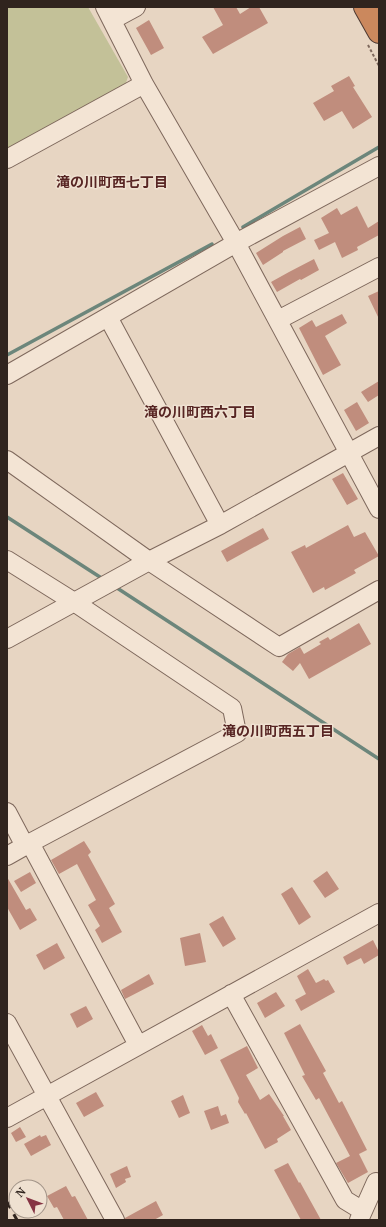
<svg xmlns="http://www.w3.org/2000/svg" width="386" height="1227" font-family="'PT Serif','Noto Sans JP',serif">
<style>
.green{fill:#c3c198}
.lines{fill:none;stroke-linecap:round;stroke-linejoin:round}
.stream{stroke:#6c867b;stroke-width:3.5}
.building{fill:#c08d7d}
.minor-casing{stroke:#7e685c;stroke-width:20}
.highway-casing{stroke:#4c3830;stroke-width:24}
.path{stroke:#7e685c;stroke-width:2;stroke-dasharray:3 2;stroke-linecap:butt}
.minor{stroke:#f3e4d4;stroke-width:18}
.highway{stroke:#cb885d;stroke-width:22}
.rail{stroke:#30241e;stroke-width:3;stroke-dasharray:7 7;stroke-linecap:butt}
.labels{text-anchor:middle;stroke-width:3;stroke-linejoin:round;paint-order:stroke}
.neighbourhood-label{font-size:14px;font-weight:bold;fill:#572523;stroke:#efe1d1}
</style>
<rect width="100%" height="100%" fill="#e7d5c2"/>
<path class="green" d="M7 7H88L128 77 124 88 7 151Z"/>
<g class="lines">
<path class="stream" d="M243 227 379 147
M7 355 212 244
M7 517 103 579
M114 586 379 759"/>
</g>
<path class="building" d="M213 7H236L240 14 251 7H259L268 23 213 54 202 37 223 25Z
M149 20 164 48 151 55 136 28Z
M349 76 355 86 353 87 372 117 353 129 342 111 324 121 313 103 334 91 331 86Z
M357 206 368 228 379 221V235L357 247 358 250 342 258 335 242 319 250 314 240 329 233 321 218 337 208 341 215Z
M300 227 306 239 283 251V252L263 265 256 253 283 236Z
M314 259 319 270 301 280 300 279 277 292 271 282 289 272Z
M379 291V319L368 296Z
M342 314 347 323 325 336 341 365 323 375 299 328 312 320 316 327Z
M379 381V395L368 402 361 392Z
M357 402 369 423 356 431 344 410Z
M343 473 358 499 347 505 332 479Z
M348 525 354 537 365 532 379 556 354 570 356 573 325 590 324 587 313 593 291 552 305 545 306 548Z
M263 528 269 539 227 562 221 551Z
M359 623 371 644 309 679 300 663 293 671 282 662 288 654 300 647 304 654 321 644 319 642 328 637 330 640Z
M84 841 91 852 88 855 115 904 109 908 122 932 102 943 95 930 100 926 88 905 96 900 77 864 59 874 51 860Z
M327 871 339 889 325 898 313 881Z
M30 872 36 883 21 892 14 881Z
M7 877 26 910 30 908 37 920 20 930 7 907Z
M292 887 311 917 299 925 281 894Z
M223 916 236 939 223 947 209 924Z
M200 933 206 962 185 966 180 938Z
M373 940 379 952V955L364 964 361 958 347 965 343 957Z
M57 943 65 958 44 970 36 955Z
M308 969 316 983 324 979 326 981 328 980 335 992 301 1011 295 1000 306 994 297 976Z
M149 974 154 984 125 999 121 990Z
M276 992 285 1006 265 1018 257 1003Z
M86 1006 93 1019 77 1028 70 1014Z
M300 1024 326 1071 323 1073 339 1103 342 1101 367 1150 359 1154 368 1172 348 1183 336 1163 350 1156 319 1098 316 1100 302 1076 305 1075 284 1033Z
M202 1025 208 1036 211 1034 218 1048 205 1055 192 1031Z
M247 1046 258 1068 246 1075 260 1100 269 1094 284 1116H283L291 1130 277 1139 278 1142 265 1149 246 1113 245 1114 238 1102 239 1098 220 1060Z
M96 1092 104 1106 84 1117 76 1103Z
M183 1095 190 1113 179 1118 171 1101Z
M218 1106 221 1116 226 1114 229 1123 211 1130 204 1111Z
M20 1127 26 1137 16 1142 11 1133Z
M40 1135 41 1137 46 1135 51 1145 31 1156 24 1144Z
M288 1163 299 1183 300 1182 321 1220H301L274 1170Z
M127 1166 131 1177 125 1179 126 1182 116 1188 110 1174Z
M66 1186 72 1197 75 1196 88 1220H64L57 1207 54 1208 47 1196Z
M156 1201 163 1215 154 1220H125V1218Z"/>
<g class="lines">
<defs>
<path id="minor" d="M105 7 144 84 236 243 379 509
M112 20 136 7
M7 159 144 84
M108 317 220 525
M278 320 379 267
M7 375 236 243 379 166
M7 460 149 561 279 647 379 590
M7 560 74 602 232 708 237 733 30 843 7 856
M7 639 149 561 220 525 379 436
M7 812 25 846
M30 843 138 1045
M231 994 345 1200 363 1211
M7 1023 115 1220
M7 1118 379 913
M359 1220 376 1182"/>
<path id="highway" d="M365 7 379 32"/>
</defs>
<use href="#minor" class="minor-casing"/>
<use href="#highway" class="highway-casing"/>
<path class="path" d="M368 45 379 66"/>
<use href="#minor" class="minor"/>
<use href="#highway" class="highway"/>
<path class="rail" d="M7 1202 17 1220"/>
</g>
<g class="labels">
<g class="neighbourhood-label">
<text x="112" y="187">滝の川町西七丁目</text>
<text x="200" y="417">滝の川町西六丁目</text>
<text x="278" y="736">滝の川町西五丁目</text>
</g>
</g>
<rect width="386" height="1227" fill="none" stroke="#30241e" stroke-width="16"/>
<g transform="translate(28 1199) rotate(312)"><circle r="19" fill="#efe1d1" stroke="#a39589"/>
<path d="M0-3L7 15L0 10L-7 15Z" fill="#853443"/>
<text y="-6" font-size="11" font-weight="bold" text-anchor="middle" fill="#30241e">N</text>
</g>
</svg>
